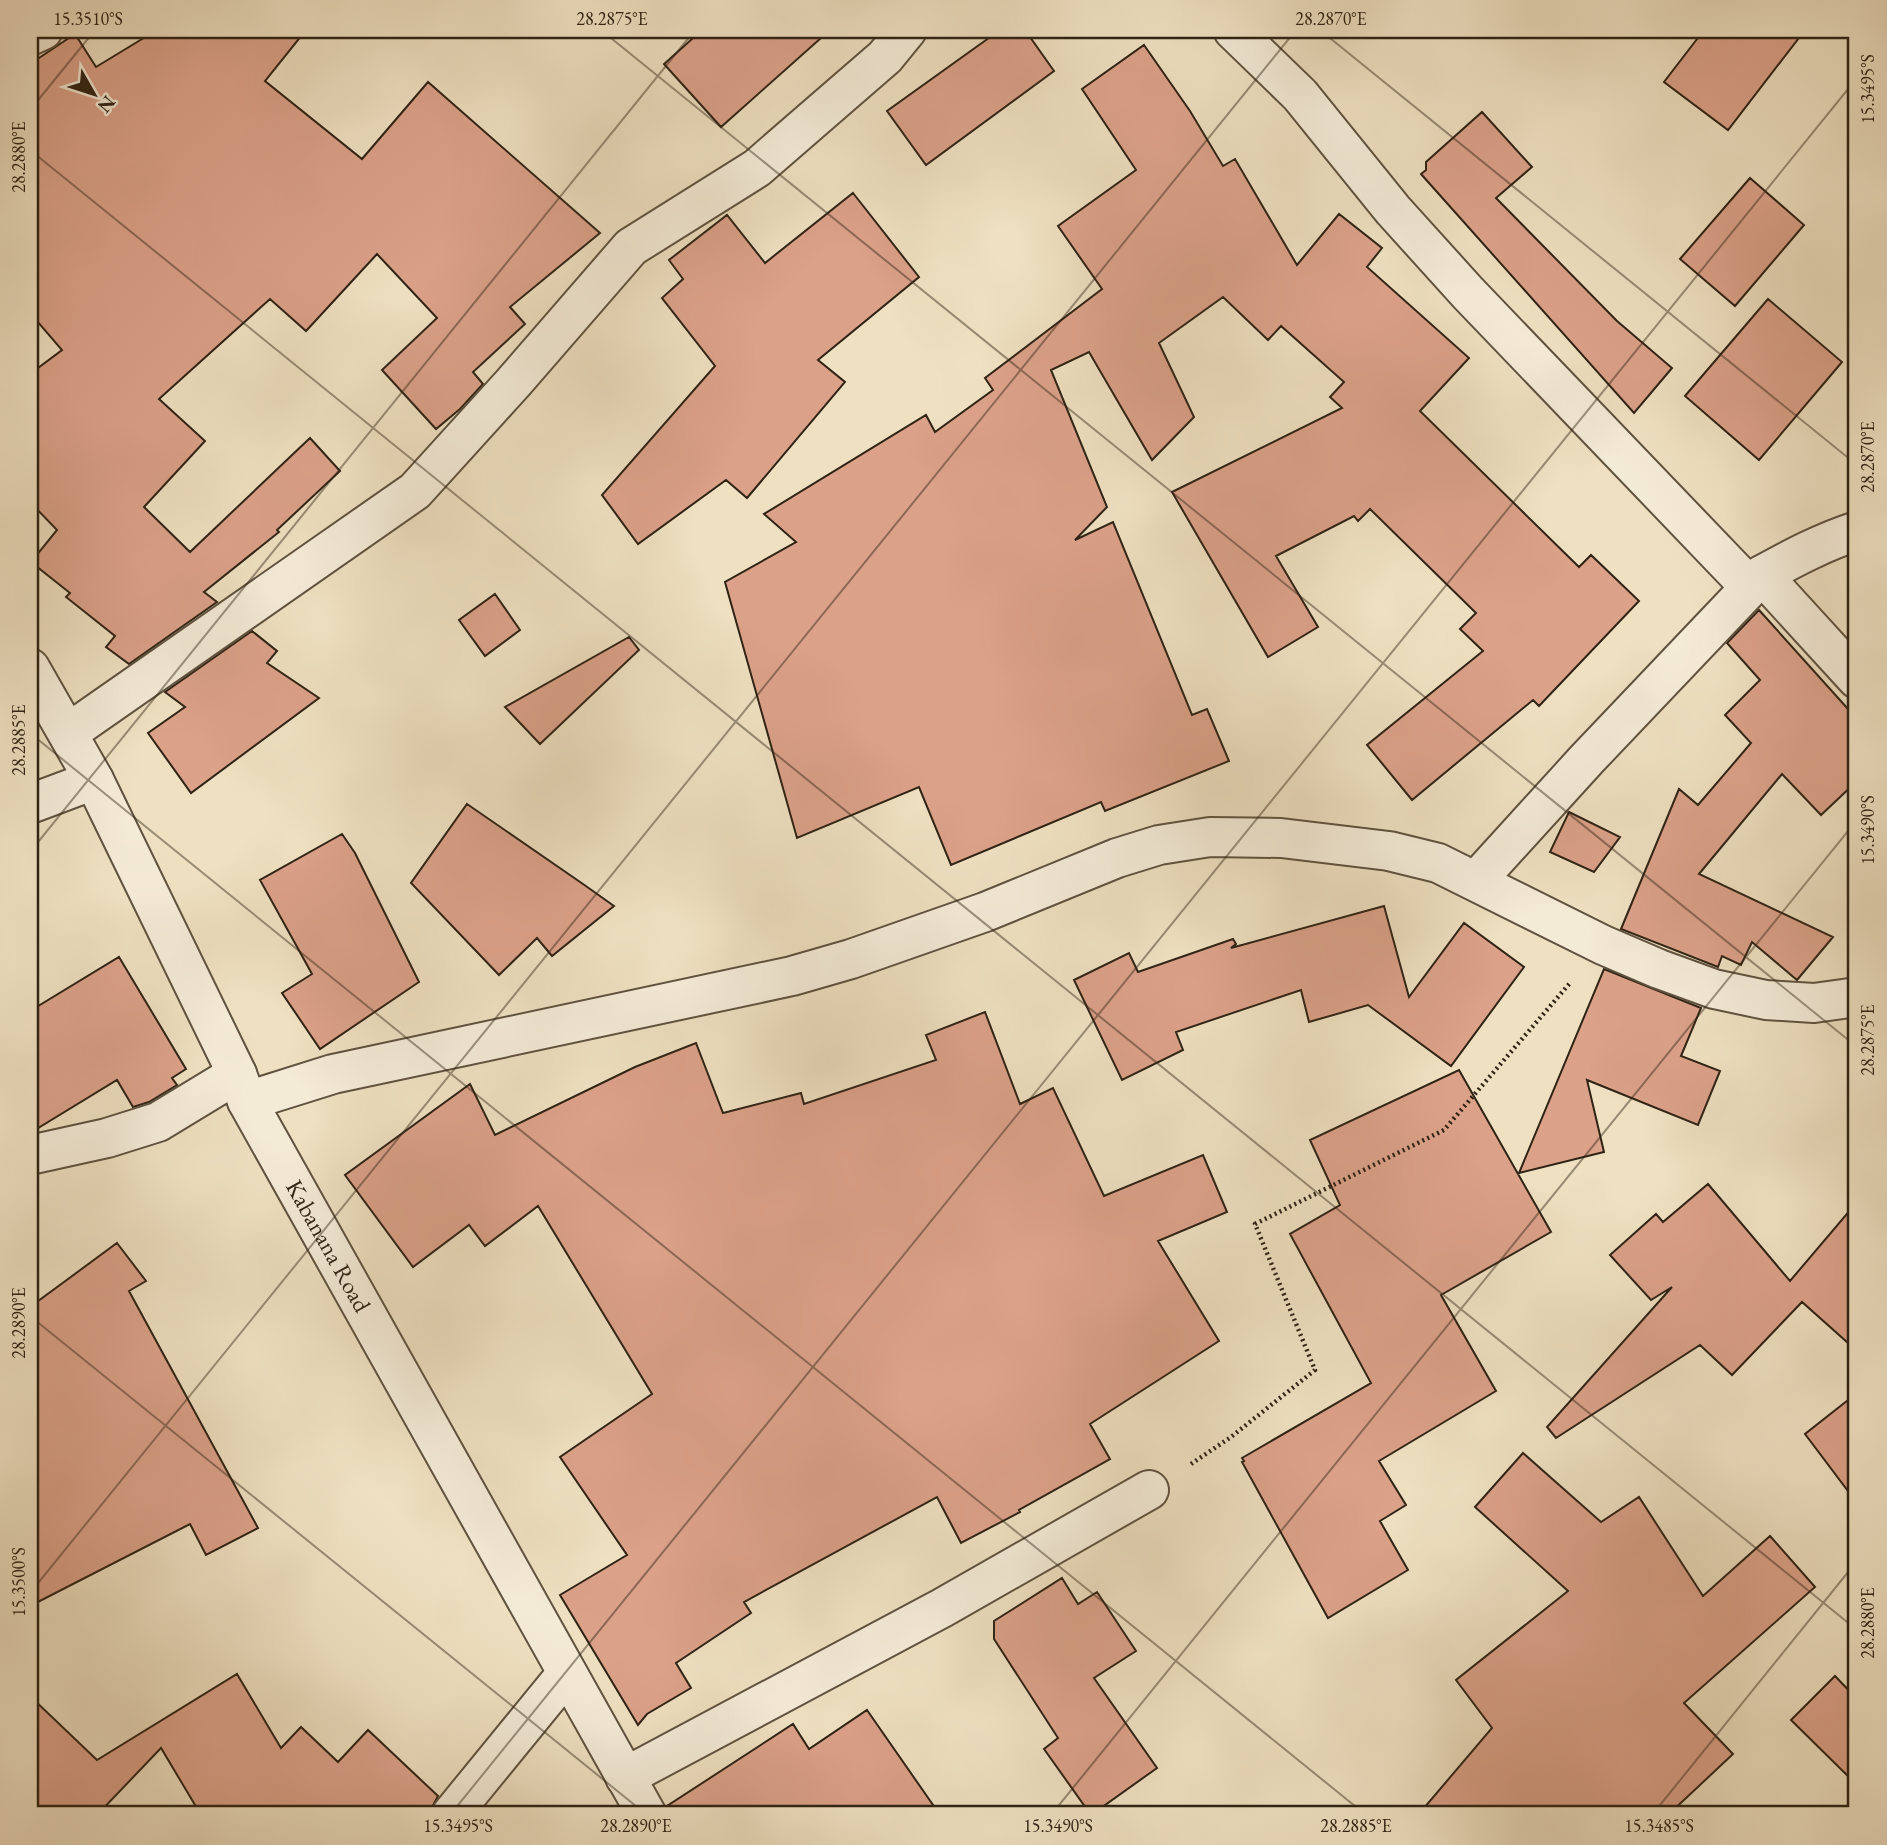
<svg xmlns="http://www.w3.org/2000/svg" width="1887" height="1845" font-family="'EB Garamond',serif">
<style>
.building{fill:#dba189;stroke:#2f2314;stroke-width:2}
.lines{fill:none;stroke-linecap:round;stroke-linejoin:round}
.minor-casing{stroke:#5f523f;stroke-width:42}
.path{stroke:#2f2314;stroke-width:4.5;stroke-dasharray:2 3.5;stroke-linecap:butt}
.minor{stroke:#f4ebd7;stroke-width:38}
.ticks{fill:none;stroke:#2f2314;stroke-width:2;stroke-opacity:0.45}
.labels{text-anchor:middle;stroke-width:7;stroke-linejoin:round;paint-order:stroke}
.street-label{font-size:24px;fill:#2f2314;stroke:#f4ebd7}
.neatline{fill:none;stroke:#2f2314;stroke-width:2.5}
.ticks-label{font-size:18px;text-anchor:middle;fill:#2f2314}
</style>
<rect width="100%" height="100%" fill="#eee0c1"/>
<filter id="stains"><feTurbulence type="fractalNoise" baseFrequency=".00286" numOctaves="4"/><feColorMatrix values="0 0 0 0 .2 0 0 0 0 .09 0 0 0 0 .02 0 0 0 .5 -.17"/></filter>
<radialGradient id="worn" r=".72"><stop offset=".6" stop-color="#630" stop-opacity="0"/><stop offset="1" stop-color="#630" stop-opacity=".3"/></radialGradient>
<path class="building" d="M157 30H306L265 81 362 159 428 82 600 233 510 307 525 324 473 372 483 384 460 409 436 429 382 370 437 318 377 254 306 331 270 299 159 399 205 441 144 507 190 552 310 438 340 471 277 530 279 532 204 592 217 602 129 664 106 647 115 636 66 597 70 593 31 562 57 530 30 502V374L62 350 30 313V64L75 34 96 67Z
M702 30H830L721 127 664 64Z
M1000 30H1025L1054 71 926 165 887 111Z
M1704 30H1805L1728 130 1664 82Z
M1144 45 1190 111 1223 166 1235 159 1297 265 1339 214 1382 248 1367 267 1469 358 1420 411 1579 567 1591 555 1639 601 1539 706 1533 700 1412 800 1367 745 1483 651 1460 629 1476 613 1370 509 1358 521 1354 516 1276 556 1318 627 1268 657 1172 492 1342 408 1330 397 1344 382 1281 326 1268 340 1223 297 1159 343 1194 417 1152 460 1089 352 1051 370 1107 507 1075 540 1113 522 1192 715 1207 709 1229 761 1105 811 1101 802 951 865 919 787 797 838 725 582 796 542 764 514 926 415 935 432 993 390 985 378 1102 289 1058 226 1136 170 1082 89Z
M1482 112 1532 167 1496 198 1617 321 1672 368 1634 413 1421 174 1426 170V162Z
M1750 178 1804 225 1735 306 1680 259Z
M853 193 919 277 818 360 845 382 747 498 726 480 638 544 602 495 715 366 662 298 683 279 669 260 727 215 765 263Z
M1768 299 1842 362 1759 460 1685 396Z
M495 594 520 630 485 656 459 620Z
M1759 610 1857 719V781L1821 815 1782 774 1699 874 1833 937 1797 980 1752 942 1741 965 1722 956 1718 967 1621 929 1679 789 1698 805 1751 743 1725 715 1760 680 1727 643Z
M252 631 277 651 267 663 319 698 191 793 148 733 185 707 165 692Z
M629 637 639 650 540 744 505 707Z
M467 804 583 884 614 906 552 956 537 938 499 975 411 883Z
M1569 812 1620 837 1594 872 1550 852Z
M342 834 355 853 419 982 320 1049 282 993 312 974 260 880Z
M1384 906 1409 997 1464 923 1524 967 1451 1066 1368 1005 1309 1022 1301 990 1176 1032 1183 1050 1122 1080 1074 980 1129 953 1138 972 1233 939 1236 944 1231 948Z
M119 957 186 1069 172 1078 177 1085 149 1102 133 1107 117 1080 30 1133V1011Z
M1604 969 1701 1008 1681 1056 1720 1071 1698 1125 1587 1080 1604 1152 1519 1173Z
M985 1012 1020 1104 1053 1088 1104 1196 1203 1155 1227 1212 1158 1241 1219 1341 1090 1424 1110 1459 1019 1510 1020 1512 961 1543 937 1497 744 1602 751 1613 676 1663 691 1688 647 1714 638 1725 560 1595 627 1555 560 1457 652 1394 538 1206 485 1246 469 1225 413 1267 345 1175 470 1084 495 1135 635 1067 696 1043 723 1113 801 1093 804 1104 936 1060 926 1035Z
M1459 1070 1551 1232 1441 1295 1496 1391 1379 1461 1406 1505 1380 1521 1408 1570 1328 1618 1242 1462 1244 1461 1242 1458 1371 1383 1290 1234 1340 1205 1310 1140Z
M1708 1184 1790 1281 1857 1202V1351L1802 1302 1732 1375 1700 1345 1556 1438 1547 1427 1672 1287 1651 1300 1610 1255 1656 1214 1663 1222Z
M117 1243 146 1281 129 1291 258 1528 206 1555 190 1524 30 1606V1307Z
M1857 1393V1503L1805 1434Z
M1523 1453 1601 1522 1639 1497 1703 1596 1770 1536 1815 1587 1684 1703 1733 1754 1668 1815H1418L1492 1728 1456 1680 1568 1591 1475 1507Z
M1062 1578 1078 1604 1097 1592 1136 1651 1094 1678 1157 1768 1091 1815 1044 1749 1058 1738 994 1639V1621Z
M237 1674 281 1748 301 1727 338 1762 368 1730 438 1796 430 1811V1815H201L161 1748 97 1815H30V1696L97 1760Z
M1835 1676 1857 1699V1785L1791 1720Z
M867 1710 940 1815H669L667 1806 793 1724 809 1749Z"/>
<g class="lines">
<defs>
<g id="minor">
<path d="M1233 30 1300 95 1393 210 1468 293 1750 587"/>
<path d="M30 36 43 30"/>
<path d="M1762 575 1857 679"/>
<path id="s1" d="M30 668 94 780 237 1074 247 1101 647 1815"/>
<path d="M68 733 415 491 513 383 631 247 757 168 885 57 907 30"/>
<path d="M30 804 94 780"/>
<path d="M1476 881 1587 759 1762 575C1793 558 1823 542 1857 531"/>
<path d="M247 1101 333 1074 792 976 851 959 985 912 1117 858 1159 845 1210 837 1281 838 1389 851 1438 863 1603 945 1659 969 1714 989 1766 1000 1814 1003 1857 997"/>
<path d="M30 1155 107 1138 158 1122 237 1074"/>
<path d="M625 1777 942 1608 1149 1490"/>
<path d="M451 1815 567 1673"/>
</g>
</defs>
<use href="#minor" class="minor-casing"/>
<path class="path" d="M1191 1464 1231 1437 1315 1370 1255 1224 1444 1130 1570 983"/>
<use href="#minor" class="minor"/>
</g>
<path class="ticks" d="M601 30 1857 1047M1320 30 1857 465M30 110 95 30M30 150 1857 1630M30 733 1366 1815M30 852 695 30M30 1316 647 1815M30 1593 1296 30M450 1815 1857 78M1051 1815 1857 820M1652 1815 1857 1561"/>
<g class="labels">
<g class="street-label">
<text dy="8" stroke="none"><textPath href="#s1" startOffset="651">Kabanana Road</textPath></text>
</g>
</g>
<rect width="1887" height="1845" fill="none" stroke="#eee0c1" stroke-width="77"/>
<g transform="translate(94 94) rotate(129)" stroke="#f4ebd7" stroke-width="5" paint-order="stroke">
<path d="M0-5L12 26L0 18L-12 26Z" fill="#2f2314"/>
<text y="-10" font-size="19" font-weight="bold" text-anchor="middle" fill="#2f2314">N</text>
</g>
<rect x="38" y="38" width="1810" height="1768" class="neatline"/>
<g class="ticks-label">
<text x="88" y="25">15.3510°S</text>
<text x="612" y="25">28.2875°E</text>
<text x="1331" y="25">28.2870°E</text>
<text transform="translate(1868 89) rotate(-90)" y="6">15.3495°S</text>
<text transform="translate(19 157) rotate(-90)" y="6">28.2880°E</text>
<text transform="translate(1868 457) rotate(-90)" y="6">28.2870°E</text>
<text transform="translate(19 740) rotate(-90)" y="6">28.2885°E</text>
<text transform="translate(1868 830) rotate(-90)" y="6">15.3490°S</text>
<text transform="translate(1868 1040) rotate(-90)" y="6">28.2875°E</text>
<text transform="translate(19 1323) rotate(-90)" y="6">28.2890°E</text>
<text transform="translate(19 1582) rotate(-90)" y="6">15.3500°S</text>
<text transform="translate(1868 1623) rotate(-90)" y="6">28.2880°E</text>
<text x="458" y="1832">15.3495°S</text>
<text x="636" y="1832">28.2890°E</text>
<text x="1058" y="1832">15.3490°S</text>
<text x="1356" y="1832">28.2885°E</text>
<text x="1659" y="1832">15.3485°S</text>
</g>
<rect width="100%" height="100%" filter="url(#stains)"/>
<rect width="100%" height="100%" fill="url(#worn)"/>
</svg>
